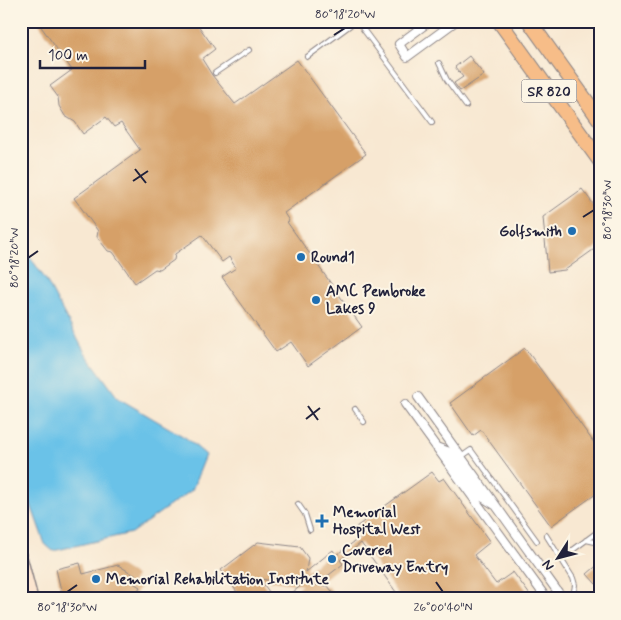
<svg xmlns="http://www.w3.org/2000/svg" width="621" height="620" font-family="Mynerve,sans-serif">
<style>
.water{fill:#6bc2e8;stroke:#467292}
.building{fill:#d6a068}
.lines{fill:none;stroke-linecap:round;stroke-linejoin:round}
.lane-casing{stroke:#8d8586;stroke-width:6}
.street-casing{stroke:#8d8586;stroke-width:10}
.secondary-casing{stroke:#8d8586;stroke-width:14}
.highway-casing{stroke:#8d8586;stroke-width:16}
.lane{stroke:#fff;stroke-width:4}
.street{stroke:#fff;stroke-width:8}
.secondary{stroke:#fce5cf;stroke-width:11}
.highway{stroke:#f7bd88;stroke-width:14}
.ticks{fill:none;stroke:#22223b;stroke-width:2}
.poi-dot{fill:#1f6fb2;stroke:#fcf5e5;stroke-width:2}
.labels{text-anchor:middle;stroke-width:4;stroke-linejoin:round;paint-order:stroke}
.shield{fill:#fcf5e5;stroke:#63616e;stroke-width:1}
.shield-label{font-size:14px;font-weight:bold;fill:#22223b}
.poi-label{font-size:15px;font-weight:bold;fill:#22223b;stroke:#fcf5e5;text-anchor:start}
.neatline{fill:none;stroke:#22223b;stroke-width:2}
.ticks-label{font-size:12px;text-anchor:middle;fill:#22223b}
</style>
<rect width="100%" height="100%" fill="#fcf5e5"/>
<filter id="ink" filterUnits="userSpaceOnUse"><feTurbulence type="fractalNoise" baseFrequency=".02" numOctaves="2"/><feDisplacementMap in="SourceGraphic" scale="10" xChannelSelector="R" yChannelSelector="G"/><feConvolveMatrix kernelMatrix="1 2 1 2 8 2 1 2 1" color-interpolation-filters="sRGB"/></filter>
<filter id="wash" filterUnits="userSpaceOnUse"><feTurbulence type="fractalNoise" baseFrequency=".0096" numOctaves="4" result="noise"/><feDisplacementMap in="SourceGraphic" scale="20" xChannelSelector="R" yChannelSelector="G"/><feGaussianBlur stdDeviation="1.12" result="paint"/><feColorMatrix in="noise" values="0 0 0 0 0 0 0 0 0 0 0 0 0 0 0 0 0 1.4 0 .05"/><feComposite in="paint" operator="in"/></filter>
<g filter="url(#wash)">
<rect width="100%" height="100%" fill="#f8e8d2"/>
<path class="water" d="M21 244 46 280 84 351 118 398 186 438 206 455 192 490 131 533 53 551 45 544 27 494 21 457Z"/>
<g id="blocks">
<path class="building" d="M37 21H195L215 49 202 59 212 75 235 104 297 60 366 154 284 213 289 221 287 222 362 327 308 366 291 342 276 352 222 277 236 268 229 257 222 262 202 235 175 254 174 260 160 270 155 269 135 283 113 252 108 251 97 237 98 231 74 198 140 150 121 123 114 127 106 117 83 134 75 122 65 116 59 106 58 97 50 86 72 70Z
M469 56 484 75 460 91 454 83 463 77 455 67Z
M582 189 600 213V245L565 270 548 272 543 217Z
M525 348 600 451V491L551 526 481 430 473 436 450 403Z
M432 472 439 481 444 478 490 542 474 555 496 584 513 572 533 599H401L361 543 340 560 343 564 316 585 328 586 338 599H284L302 585 260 579 274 599H242L221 570 258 542 300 547 308 558 306 572 333 550 336 555 358 539 361 534 356 527Z
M80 563 83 574 118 565 136 576 132 582 140 587 133 599H63L56 569Z
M600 563V581L596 584 587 574Z"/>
</g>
</g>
<g filter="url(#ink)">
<use href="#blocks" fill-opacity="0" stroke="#8d8586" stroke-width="1"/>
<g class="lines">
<defs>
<path id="lane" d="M357 21 432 122
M307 57 356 21
M439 63 447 80 466 106
M215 73 249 50
M355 409 364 422
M461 457 471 450 537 541
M298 504 305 514 310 530
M546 535 573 578 575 585 573 596 569 599
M586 540 595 542
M562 558 600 530"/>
<path id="street" d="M430 21 399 44 407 57 456 21
M418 397 563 599
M405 404 547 599
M436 447 447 451 479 495 495 505"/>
<path id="secondary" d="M21 557 32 599"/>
<path id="highway" d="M499 21 600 161
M529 21 600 120"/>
</defs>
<use href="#lane" class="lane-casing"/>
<use href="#street" class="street-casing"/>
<use href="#secondary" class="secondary-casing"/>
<use href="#highway" class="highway-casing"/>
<use href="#lane" class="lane"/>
<use href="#street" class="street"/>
<use href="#secondary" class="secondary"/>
<use href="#highway" class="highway"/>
</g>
</g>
<path class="ticks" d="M334 35 345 28M135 169 146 183M133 181 148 171M583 217 594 210M28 258 38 251M308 406 318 420M306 419 320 408M436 582 443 592M67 592 77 585"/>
<g class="poi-dot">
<circle cx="572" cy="231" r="5"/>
<circle cx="301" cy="257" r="5"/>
<circle cx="316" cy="300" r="5"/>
<path d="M319.5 513.5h5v5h5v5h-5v5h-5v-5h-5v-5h5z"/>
<circle cx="332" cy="559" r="5"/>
<circle cx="96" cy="579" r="5"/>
</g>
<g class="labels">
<rect class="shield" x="521.5" y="79.5" width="55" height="23" rx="4"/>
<g class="shield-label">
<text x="549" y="96">SR 820</text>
</g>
<g class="poi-label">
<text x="562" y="236" text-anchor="end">Golfsmith</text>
<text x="311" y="262">Round1</text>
<text x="326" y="296">AMC Pembroke<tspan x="326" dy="17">Lakes 9</tspan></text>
<text x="333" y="517">Memorial<tspan x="333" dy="17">Hospital West</tspan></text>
<text x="342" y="555">Covered<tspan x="342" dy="17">Driveway Entry</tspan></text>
<text x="106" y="584">Memorial Rehabilitation Institute</text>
</g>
</g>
<rect width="621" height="620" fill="none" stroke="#fcf5e5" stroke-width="55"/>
<g transform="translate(558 558) rotate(234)" stroke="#fcf5e5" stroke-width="4" paint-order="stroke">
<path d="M0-4L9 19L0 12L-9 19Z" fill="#22223b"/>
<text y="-8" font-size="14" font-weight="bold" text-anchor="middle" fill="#22223b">N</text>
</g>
<path d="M40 60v8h105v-8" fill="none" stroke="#22223b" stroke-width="2.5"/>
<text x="48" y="60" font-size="15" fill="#22223b" stroke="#fcf5e5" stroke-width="4" paint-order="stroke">100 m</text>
<rect x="28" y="28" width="566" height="564" class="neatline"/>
<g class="ticks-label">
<text x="345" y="18">80°18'20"W</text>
<text transform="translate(607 210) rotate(-90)" y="4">80°18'30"W</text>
<text transform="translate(14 258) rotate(-90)" y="4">80°18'20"W</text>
<text x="67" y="611">80°18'30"W</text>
<text x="443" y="611">26°00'40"N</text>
</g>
</svg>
